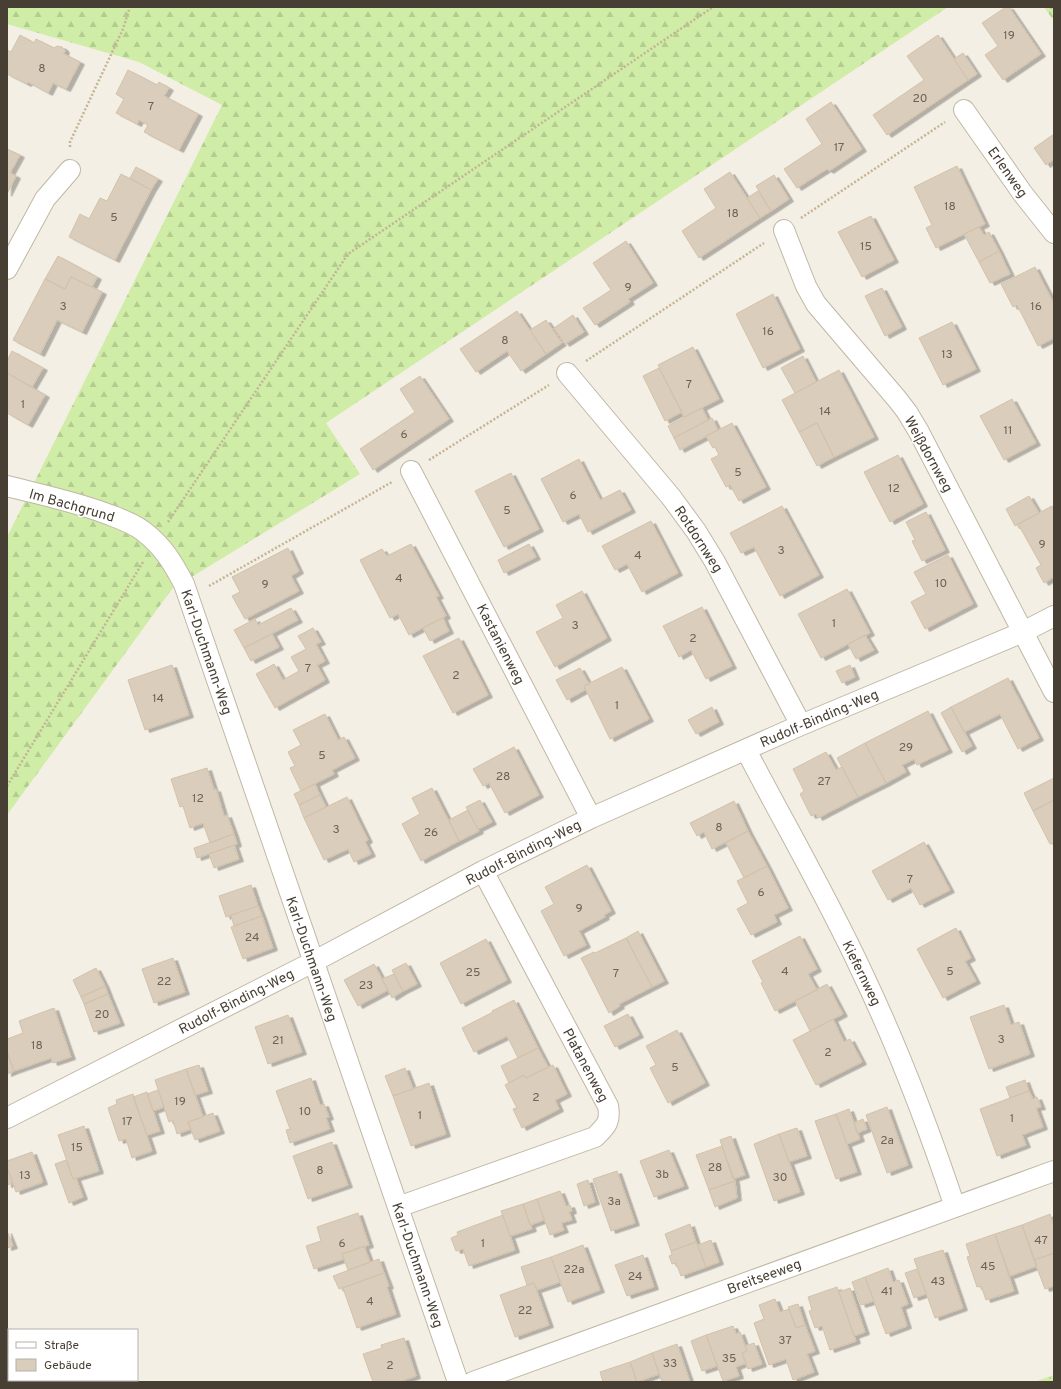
<svg xmlns="http://www.w3.org/2000/svg" width="1061" height="1389" font-family="Overpass,sans-serif">
<style>
.grass{fill:url(#grass-dots)}
.forest{fill:url(#forest-firs)}
.building{fill:#dacdbb;stroke:#d3c2aa;filter:url(#shadow)}
.lines{fill:none;stroke-linecap:round;stroke-linejoin:round}
.street-casing{stroke:#c1b7a5;stroke-width:22}
.path{stroke:#c4b395;stroke-width:2.5;stroke-dasharray:2 2;stroke-linecap:butt}
.street{stroke:#fff;stroke-width:20}
.labels{text-anchor:middle;stroke-width:3;stroke-linejoin:round;paint-order:stroke}
.number-label{font-size:12px;fill:#6c6255}
.street-label{font-size:14px;fill:#473f33;stroke:#fff}
</style>
<defs>
<pattern id="grass-dots" width="8" height="8" patternUnits="userSpaceOnUse"><rect width="8" height="8" fill="#cfeda7"/><path d="M2 2h.1M6 6h.1" fill="none" stroke="#b3cc90" stroke-width="1.8" stroke-linecap="round"/></pattern>
<pattern id="forest-firs" width="22" height="20" patternUnits="userSpaceOnUse"><rect width="22" height="20" fill="#cfeda7"/><path d="M5 1l3.5 6h-7zM16 11l3.5 6h-7z" fill="#b3cc90"/></pattern>
<filter id="shadow"><feDropShadow dx="4.5" dy="2.5" stdDeviation="0" flood-color="#0004"/></filter>
</defs>
<rect width="100%" height="100%" fill="#f4efe4"/>
<path class="grass" d="M1054 1375V1382H1034Z"/>
<path class="forest" d="M7 7H948L326 423 360 474 172 589 7 815V537L222 105 139 62 7 24Z
M1044 7H1054V21Z"/>
<path class="building" d="M1006 7H1009L1041 54 1003 80 985 55 998 46 982 23Z
M20 35 34 43 36 39 54 48 57 46 62 47 65 50 64 54 80 62 66 89 53 83 48 93 28 82 27 84 7 74V50L11 52Z
M938 35 968 80 887 135 873 115 924 80 907 56Z
M963 53 977 74 968 80 954 59Z
M128 70 157 85 159 82 169 88 164 96 198 114 179 150 144 132 148 125 139 120 137 124 116 113 124 99 116 94Z
M831 102 862 149 829 171 827 169 797 188 784 169 822 144 806 119Z
M1054 134V159L1046 165 1034 148Z
M7 149 20 155 10 173 16 176 7 194Z
M957 166 985 224 936 248 926 228 932 225 914 187Z
M136 167 158 179 151 190 130 178Z
M730 172 760 218 699 258 682 231 716 208 704 189Z
M121 174 151 190 115 260 69 237 80 214 89 219 100 198 107 201Z
M774 175 789 199 771 211 756 186Z
M758 191 771 211 760 218 747 198Z
M871 216 894 260 862 277 838 232Z
M979 227 984 235 989 232 999 251 979 262 964 234Z
M626 241 653 283 628 299 630 302 595 325 583 308 611 290 593 263Z
M999 251 1010 274 990 283 979 262Z
M58 256 97 277 92 287 71 277 65 289 45 279Z
M1035 267 1054 304V338L1038 346 1017 305 1013 307 1001 284Z
M71 277 102 292 82 332 57 320 40 354 13 340 45 279 65 289Z
M882 288 902 327 885 336 865 296Z
M773 294 800 349 763 368 736 314Z
M517 311 546 354 521 371 507 351 476 372 460 349Z
M573 315 584 332 565 344 554 328Z
M546 320 562 343 546 354 530 330Z
M952 322 976 369 943 385 919 338Z
M693 347 719 399 684 417 658 365Z
M12 351 43 368 32 387 7 373V361Z
M803 356 816 382 795 393 781 368Z
M659 368 682 412 665 421 643 376Z
M839 370 874 437 834 457 817 423 799 432 782 400Z
M7 373 45 395 28 425 7 413Z
M420 376 449 419 373 470 360 449 415 412 400 389Z
M1012 399 1036 443 1004 460 980 416Z
M702 408 708 420 674 438 668 426Z
M712 418 718 430 680 450 674 438Z
M732 423 766 487 739 501 730 485 726 487 711 459 719 455 715 447 713 448 706 436Z
M817 423 834 457 817 466 799 432Z
M898 455 923 504 890 522 864 472Z
M579 459 600 500 620 490 631 510 588 532 579 514 563 522 541 479Z
M511 473 539 529 504 547 475 491Z
M1029 496 1039 513 1015 526 1006 509Z
M782 506 819 575 780 596 754 547 741 553 730 533Z
M1052 506 1054 511V577L1044 583 1036 568 1041 565 1018 524Z
M926 512 945 550 922 561 912 541 915 540 906 522Z
M651 521 678 573 642 592 627 564 615 570 602 546Z
M411 544 439 596 436 597 446 616 409 635 398 614 390 618 360 560 382 549 387 556Z
M529 544 536 557 504 573 498 560Z
M288 548 299 571 291 576 299 591 245 619 232 596 240 592 232 577Z
M948 555 973 604 925 629 911 602 926 594 914 572Z
M847 589 870 633 821 658 798 614Z
M582 591 607 638 555 667 536 632 563 618 556 605Z
M702 607 732 666 706 679 691 650 679 657 663 626Z
M291 608 298 620 244 648 234 630 255 619 258 625Z
M443 618 449 631 430 641 423 628Z
M313 628 321 642 316 644 325 661 317 665 325 680 275 708 256 674 274 664 283 680 299 671 291 657 306 649 298 636Z
M272 634 279 647 251 661 244 648Z
M865 635 874 650 856 659 848 644Z
M459 638 488 695 453 713 423 656Z
M172 665 189 715 145 730 128 680Z
M850 665 855 677 842 683 836 671Z
M622 667 649 719 610 739 584 686Z
M580 668 589 684 584 686 585 690 567 700 556 680Z
M1008 678 1039 738 1018 749 1000 714 964 732 951 707Z
M712 707 719 722 696 734 688 720Z
M951 707 972 746 962 752 941 713Z
M928 711 948 750 917 765 914 759 902 765 906 772 886 783 865 743Z
M325 714 338 740 344 737 355 758 332 770 334 774 301 791 290 768 295 766 288 752 301 745 293 730Z
M865 743 886 783 858 797 837 758Z
M514 747 539 795 505 813 489 783 483 786 473 769Z
M826 752 836 770 842 767 858 797 818 818 816 814 811 816 800 794 804 791 793 769Z
M207 768 214 790 216 789 224 816 227 815 234 834 210 843 203 823 190 828 183 806 180 807 171 779Z
M1054 778V800L1033 811 1024 793Z
M315 784 320 795 299 805 294 794Z
M432 788 459 841 421 861 402 824 420 814 412 798Z
M320 795 326 807 304 818 299 805Z
M347 797 368 840 365 842 371 854 354 862 348 849 324 860 304 818Z
M480 800 492 822 478 829 466 807Z
M1054 800V843L1050 844 1033 811Z
M734 801 748 831 712 849 704 832 697 836 690 823Z
M468 810 479 831 459 841 449 820Z
M748 831 767 866 744 878 726 843Z
M234 834 237 844 197 858 194 848Z
M924 842 950 890 920 905 911 888 888 900 872 871Z
M234 845 239 859 214 868 209 854Z
M587 865 611 911 604 915 605 917 579 931 586 945 564 956 541 911 554 904 545 887Z
M767 866 788 908 774 915 777 922 751 935 737 909 748 903 737 881Z
M251 885 258 906 226 917 219 896Z
M258 906 262 916 234 926 231 915Z
M262 916 273 948 243 959 231 927Z
M956 928 971 958 965 961 976 981 943 998 917 949Z
M638 931 664 981 652 987 626 938Z
M800 936 817 969 808 974 817 990 775 1011 761 983 763 982 752 961Z
M626 938 652 987 619 1004 620 1006 609 1013 581 958 594 952 595 953Z
M486 939 507 980 461 1004 440 963Z
M173 958 185 992 154 1003 142 969Z
M406 963 417 984 403 991 392 970Z
M374 964 388 990 358 1006 344 980Z
M96 968 105 986 81 997 73 980Z
M394 974 403 991 392 998 382 979Z
M827 984 843 1014 810 1031 795 1001Z
M105 986 108 994 84 1004 81 997Z
M108 994 120 1023 94 1032 84 1004Z
M514 1000 538 1048 518 1058 507 1036 474 1052 462 1028 493 1012 492 1011Z
M1004 1005 1011 1025 1019 1022 1030 1054 989 1069 970 1017Z
M54 1008 71 1057 53 1063 51 1058 14 1071 7 1052V1039L23 1033 19 1021Z
M628 1014 639 1035 615 1047 604 1026Z
M288 1015 302 1052 268 1064 255 1027Z
M833 1019 844 1042 850 1039 862 1062 816 1085 793 1040Z
M677 1030 705 1083 668 1103 650 1068 656 1065 646 1046Z
M538 1048 548 1067 526 1078 524 1075 509 1083 501 1066Z
M7 1052 14 1071 7 1074Z
M199 1065 208 1091 195 1095 186 1069Z
M553 1065 567 1094 555 1100 559 1109 522 1128 513 1109 517 1108 505 1085 524 1075 526 1078Z
M405 1068 413 1089 393 1096 385 1076Z
M186 1069 203 1117 188 1122 191 1129 177 1134 173 1120 169 1122 155 1080Z
M311 1078 320 1105 324 1104 329 1117 326 1118 330 1129 290 1143 286 1130 290 1129 276 1091Z
M1025 1080 1029 1091 1010 1098 1006 1087Z
M429 1083 446 1134 411 1146 393 1096Z
M158 1090 164 1107 153 1111 147 1094Z
M1029 1091 1033 1099 1037 1097 1041 1107 1036 1108 1043 1127 1022 1135 1026 1145 997 1156 980 1109Z
M147 1092 160 1131 147 1135 133 1097Z
M133 1094 152 1151 132 1158 126 1139 119 1141 108 1108 117 1104 116 1100Z
M887 1107 908 1165 887 1173 866 1115Z
M849 1109 860 1139 847 1144 836 1114Z
M213 1113 220 1131 195 1140 188 1122Z
M836 1114 857 1172 836 1179 815 1121Z
M863 1119 867 1129 857 1133 854 1123Z
M84 1126 99 1171 73 1179 58 1135Z
M797 1128 807 1156 789 1162 779 1134Z
M779 1134 800 1192 774 1201 754 1144Z
M731 1136 745 1175 733 1179 720 1140Z
M332 1142 348 1185 308 1199 293 1156Z
M722 1146 735 1181 709 1190 696 1155Z
M669 1150 684 1186 654 1197 640 1161Z
M32 1152 43 1182 16 1192 7 1168V1161Z
M66 1160 73 1179 76 1178 83 1197 69 1203 55 1164Z
M7 1168 13 1183 7 1185Z
M617 1171 635 1223 611 1231 593 1179Z
M588 1180 595 1202 584 1206 577 1184Z
M735 1181 737 1198 715 1207 709 1190Z
M560 1191 566 1206 570 1205 572 1211 569 1212 572 1220 561 1223 564 1230 550 1235 537 1199Z
M537 1199 544 1220 530 1225 523 1204Z
M523 1204 532 1229 510 1236 501 1211Z
M358 1213 369 1245 342 1254 344 1259 314 1269 306 1246 321 1241 317 1227Z
M1050 1214 1054 1227V1253L1034 1260 1022 1225Z
M503 1215 515 1250 469 1266 463 1249 456 1251 451 1238 458 1235 457 1232Z
M690 1224 696 1242 671 1251 665 1234Z
M1022 1225 1037 1266 1010 1276 995 1234Z
M7 1231 13 1246 7 1248Z
M995 1234 1014 1291 986 1300 981 1286 977 1287 967 1257 970 1256 966 1244Z
M711 1240 719 1262 706 1267 698 1245Z
M696 1242 706 1267 681 1276 676 1263 672 1264 669 1256 672 1255 671 1251Z
M583 1245 600 1290 568 1302 551 1257Z
M364 1246 370 1262 348 1270 342 1254Z
M943 1250 963 1308 935 1318 914 1259Z
M1054 1253V1286L1045 1289 1034 1260Z
M643 1255 654 1287 627 1296 615 1265Z
M551 1257 560 1282 537 1290 534 1283 527 1285 521 1267Z
M379 1259 384 1273 339 1289 333 1276Z
M888 1268 893 1282 899 1280 908 1304 901 1307 907 1326 886 1334 865 1277Z
M917 1269 926 1294 914 1298 905 1273Z
M384 1273 389 1286 387 1287 396 1314 357 1328 343 1288Z
M865 1277 874 1301 861 1305 852 1282Z
M534 1283 549 1325 515 1337 500 1295Z
M837 1287 856 1341 830 1350 822 1326 815 1328 809 1311 812 1310 808 1297Z
M850 1288 865 1332 854 1336 839 1292Z
M775 1299 780 1312 789 1309 796 1328 805 1325 815 1351 807 1354 814 1372 793 1380 786 1359 769 1365 754 1323 764 1319 759 1305Z
M798 1304 805 1325 796 1328 788 1307Z
M733 1326 736 1334 740 1332 747 1351 742 1353 746 1363 736 1367 739 1376 723 1381 706 1335Z
M706 1335 717 1366 702 1371 691 1341Z
M404 1338 416 1376 399 1382H373L363 1354 382 1348 381 1345Z
M754 1343 762 1364 748 1369 742 1353 747 1351 745 1346Z
M677 1344 690 1382H662L652 1353Z
M652 1353 659 1374 637 1382 630 1362Z
M630 1362 637 1382H603L600 1372Z"/>
<g class="lines">
<defs>
<path id="street" d="M964 110 1023 194 1054 233
M784 230 806 286 816 304 897 399 907 412 919 432 1054 692
M7 269 45 199 70 170
M567 373 671 497 696 531 715 562 801 725
M411 471 591 818
M7 486C42 495 77 502 110 515 121 519 134 524 143 531 163 546 173 563 184 584L458 1382
M746 750C784 823 826 895 861 970 898 1047 928 1126 955 1207
M7 1118 313 962 483 871 591 818 801 725 1023 632 1054 616
M398 1207 595 1137C606 1126 611 1122 608 1106L483 871
M473 1382 1054 1171"/>
</defs>
<use href="#street" class="street-casing"/>
<path class="path" d="M1051 7 1054 11
M70 147V142L123 29 130 7
M801 218 945 122
M586 361 764 243
M429 460 549 385
M168 522 348 254 713 7
M209 586 392 482
M7 786 143 562"/>
<use href="#street" class="street"/>
</g>
<g class="labels">
<g class="number-label">
<text x="1009" y="39">19</text>
<text x="42" y="72">8</text>
<text x="920" y="102">20</text>
<text x="151" y="110">7</text>
<text x="839" y="151">17</text>
<text x="950" y="210">18</text>
<text x="733" y="217">18</text>
<text x="114" y="221">5</text>
<text x="866" y="250">15</text>
<text x="628" y="291">9</text>
<text x="63" y="310">3</text>
<text x="1036" y="310">16</text>
<text x="768" y="335">16</text>
<text x="505" y="344">8</text>
<text x="947" y="358">13</text>
<text x="689" y="388">7</text>
<text x="23" y="408">1</text>
<text x="825" y="415">14</text>
<text x="1008" y="434">11</text>
<text x="404" y="438">6</text>
<text x="738" y="476">5</text>
<text x="894" y="492">12</text>
<text x="573" y="499">6</text>
<text x="507" y="514">5</text>
<text x="1042" y="548">9</text>
<text x="781" y="554">3</text>
<text x="638" y="559">4</text>
<text x="399" y="582">4</text>
<text x="941" y="587">10</text>
<text x="265" y="588">9</text>
<text x="834" y="627">1</text>
<text x="575" y="629">3</text>
<text x="693" y="642">2</text>
<text x="308" y="672">7</text>
<text x="456" y="679">2</text>
<text x="158" y="702">14</text>
<text x="617" y="709">1</text>
<text x="906" y="751">29</text>
<text x="322" y="759">5</text>
<text x="503" y="780">28</text>
<text x="824" y="785">27</text>
<text x="198" y="802">12</text>
<text x="719" y="831">8</text>
<text x="336" y="833">3</text>
<text x="431" y="836">26</text>
<text x="910" y="883">7</text>
<text x="761" y="896">6</text>
<text x="579" y="912">9</text>
<text x="252" y="941">24</text>
<text x="785" y="975">4</text>
<text x="950" y="975">5</text>
<text x="473" y="976">25</text>
<text x="616" y="977">7</text>
<text x="164" y="985">22</text>
<text x="366" y="989">23</text>
<text x="102" y="1018">20</text>
<text x="1001" y="1043">3</text>
<text x="278" y="1044">21</text>
<text x="37" y="1049">18</text>
<text x="828" y="1056">2</text>
<text x="675" y="1071">5</text>
<text x="536" y="1101">2</text>
<text x="180" y="1105">19</text>
<text x="305" y="1115">10</text>
<text x="420" y="1119">1</text>
<text x="1012" y="1122">1</text>
<text x="127" y="1125">17</text>
<text x="887" y="1144">2a</text>
<text x="77" y="1151">15</text>
<text x="715" y="1171">28</text>
<text x="320" y="1174">8</text>
<text x="662" y="1178">3b</text>
<text x="25" y="1179">13</text>
<text x="780" y="1181">30</text>
<text x="614" y="1205">3a</text>
<text x="1041" y="1244">47</text>
<text x="342" y="1247">6</text>
<text x="483" y="1247">1</text>
<text x="988" y="1270">45</text>
<text x="574" y="1273">22a</text>
<text x="635" y="1280">24</text>
<text x="938" y="1285">43</text>
<text x="887" y="1295">41</text>
<text x="370" y="1305">4</text>
<text x="525" y="1314">22</text>
<text x="785" y="1344">37</text>
<text x="729" y="1362">35</text>
<text x="670" y="1367">33</text>
<text x="390" y="1369">2</text>
</g>
<g class="street-label">
<text transform="translate(1008 172) rotate(55)" y="5">Erlenweg</text>
<text transform="translate(929 454) rotate(61)" y="5">Weißdornweg</text>
<text transform="translate(72 505) rotate(16)" y="5">Im Bachgrund</text>
<text transform="translate(699 539) rotate(57)" y="5">Rotdornweg</text>
<text transform="translate(501 644) rotate(63)" y="5">Kastanienweg</text>
<text transform="translate(207 652) rotate(71)" y="5">Karl-Duchmann-Weg</text>
<text transform="translate(819 718) rotate(-23)" y="5">Rudolf-Binding-Weg</text>
<text transform="translate(523 852) rotate(-27)" y="5">Rudolf-Binding-Weg</text>
<text transform="translate(312 959) rotate(71)" y="5">Karl-Duchmann-Weg</text>
<text transform="translate(862 973) rotate(64)" y="5">Kiefernweg</text>
<text transform="translate(236 1001) rotate(-27)" y="5">Rudolf-Binding-Weg</text>
<text transform="translate(586 1065) rotate(62)" y="5">Platanenweg</text>
<text transform="translate(418 1265) rotate(71)" y="5">Karl-Duchmann-Weg</text>
<text transform="translate(764 1276) rotate(-20)" y="5">Breitseeweg</text>
</g>
</g>
<rect width="1061" height="1389" fill="none" stroke="#473f33" stroke-width="16"/>
<rect x="8" y="1329" width="130" height="52" fill="#ffffff" stroke="#b5b2ad"/>
<rect x="16" y="1342" width="20" height="6" fill="#ffffff" stroke="#b5b2ad"/>
<text x="44" y="1349" font-size="12" fill="#473f33">Straße</text>
<rect x="16" y="1359" width="20" height="12" fill="#dacdbb" stroke="#b5b2ad"/>
<text x="44" y="1369" font-size="12" fill="#473f33">Gebäude</text>
</svg>
